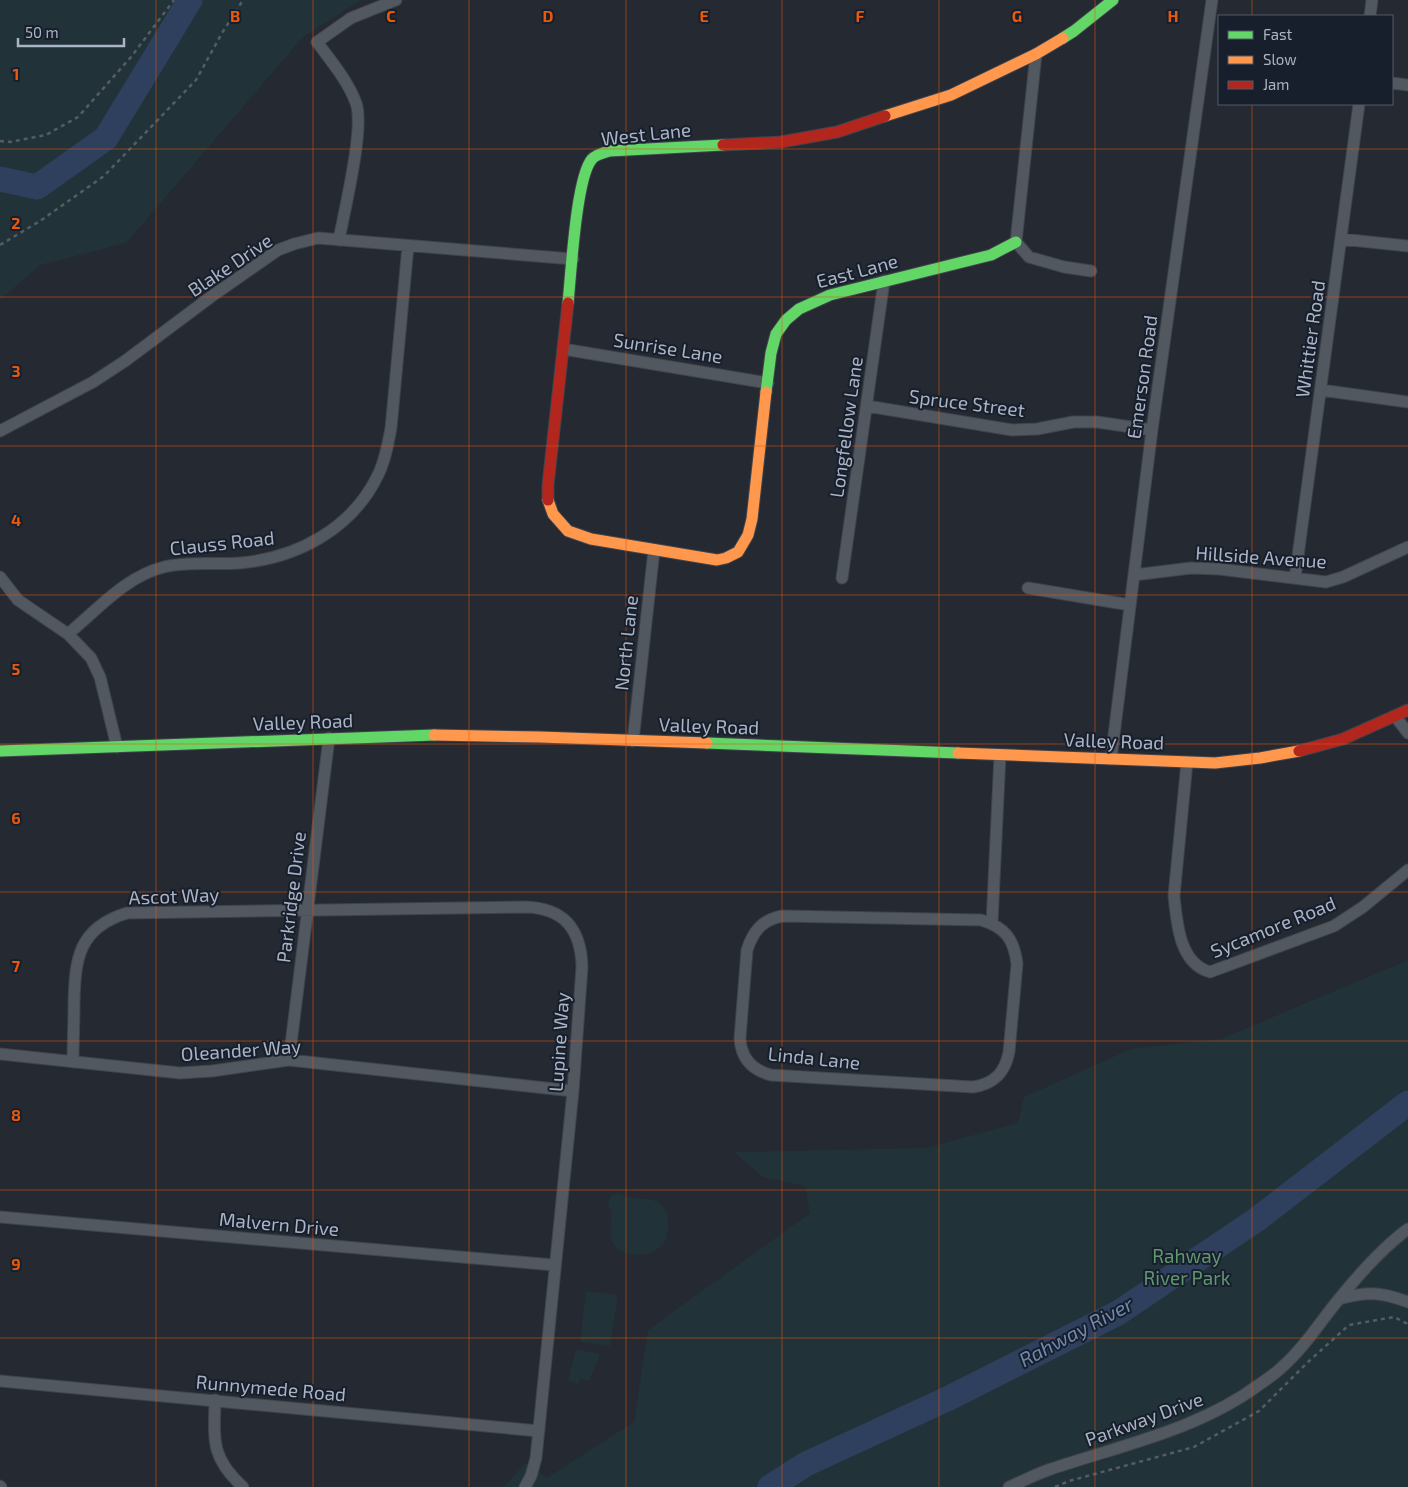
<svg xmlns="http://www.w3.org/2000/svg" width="1408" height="1487" font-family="'Exo 2',sans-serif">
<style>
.green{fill:#213338}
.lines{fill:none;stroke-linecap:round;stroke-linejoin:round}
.river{stroke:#2e405d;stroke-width:25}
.street-casing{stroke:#40434b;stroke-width:13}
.fast-casing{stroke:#40434b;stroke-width:13}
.slow-casing{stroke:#40434b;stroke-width:13}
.jam-casing{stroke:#40434b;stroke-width:13}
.path{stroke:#565c64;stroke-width:2.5;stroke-dasharray:4 4;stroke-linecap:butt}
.street{stroke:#525860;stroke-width:11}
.fast{stroke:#63d668;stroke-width:11}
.slow{stroke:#ff974d;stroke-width:11}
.jam{stroke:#b3261e;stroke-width:11}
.grid{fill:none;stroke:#e8590c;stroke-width:1;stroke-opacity:0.55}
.labels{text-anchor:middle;stroke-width:4;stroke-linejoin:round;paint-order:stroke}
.street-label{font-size:19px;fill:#abb4c5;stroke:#171f2c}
.park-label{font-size:19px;fill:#619770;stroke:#171f2c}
.water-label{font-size:20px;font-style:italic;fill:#7189b1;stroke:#171f2c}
.grid-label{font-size:16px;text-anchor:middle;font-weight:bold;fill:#e8590c;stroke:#171f2c;stroke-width:4;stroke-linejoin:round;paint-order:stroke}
</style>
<rect width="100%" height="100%" fill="#242932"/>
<path class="green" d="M0 0H361L303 37 126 243 40 265 0 300Z
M1408 960V1487H504L525 1463 547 1478 634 1422 648 1330 810 1213 805 1186 763 1177 734 1152 926 1148 1018 1123 1024 1097 1131 1049 1221 1039Z
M619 1193C632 1202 651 1194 663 1206 667 1211 668 1218 668 1224 668 1231 667 1237 664 1243 654 1257 626 1259 615 1246 606 1236 613 1221 611 1212 610 1209 608 1205 608 1201L612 1195Z
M586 1291 618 1295 610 1346 580 1342Z
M576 1349 600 1354 589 1381 580 1379 579 1384 568 1381Z"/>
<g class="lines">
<path class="river" d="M0 179 37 187 106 138 190 0
M770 1487 806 1464 947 1399 1118 1313 1256 1220 1408 1103"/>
<defs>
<path id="street" d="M1370 16 1372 0
M1036 54 1016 242 1029 257 1064 267 1091 271
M1392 83 1408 85
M1341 239 1408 246
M339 240C344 212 365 127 356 103 348 81 331 61 317 42L351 18 396 0
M563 349 768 383
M1321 390 1408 402
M867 406 1012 430 1037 429 1073 422H1097L1152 430
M0 431 93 382 125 361 212 296 278 250 294 244 318 238 573 259
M1134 575 1191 568 1219 569 1326 582 1343 577 1408 547
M0 577 18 600 68 634 91 658 100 677 117 747
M842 578 884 281
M1295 578 1359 104
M1028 588 1130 605
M68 634C97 610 126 576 164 567 189 561 215 565 240 563 297 558 352 529 378 475 385 461 388 444 391 428L408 246
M1395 716 1408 733
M633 741 654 550
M1111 759 1152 430 1212 0
M1187 762 1174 896C1177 923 1179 963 1210 972L1334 926 1363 907 1408 870
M783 916 981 920C1005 927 1014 939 1017 964L1009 1052C1005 1073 994 1084 973 1087L771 1075C752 1070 741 1058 740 1038L747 950C753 931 763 919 783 916Z
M992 923 1000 755
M0 1054 180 1073 212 1071 289 1060 573 1091
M289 1060 329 738
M73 1062C73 1043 74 1023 74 1004 75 959 78 928 127 913L525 907C564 908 581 929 582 967L573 1091 536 1458 531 1476 525 1487
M0 1217 554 1265
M1339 1299C1367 1291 1381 1292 1408 1302
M0 1381 539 1431
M215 1400C214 1441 211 1458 243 1487
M0 1486 1 1487
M1009 1487C1023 1481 1036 1474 1051 1469 1122 1445 1198 1430 1260 1384 1267 1379 1275 1374 1281 1368 1304 1348 1320 1322 1339 1299 1360 1273 1382 1248 1408 1229"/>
<path id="fast" d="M1063 38 1074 31 1113 0
M568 303C571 275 576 177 592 159 595 155 603 153 609 151L723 145
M766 392 771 353 776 334 786 320 799 309 830 295 991 255 1016 242
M707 743 958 753
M0 751 434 735"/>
<path id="slow" d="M885 116 951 95 1036 54 1063 38
M548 500 553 514 568 531 591 539 717 560 726 558 738 552 748 535 752 519 766 392
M434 735 540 737 707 743
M958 753 1215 763 1260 758 1299 751"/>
<path id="jam" d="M723 145 781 142 837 132 885 116
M548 500V485L568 303
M1299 751 1343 739 1408 710"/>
</defs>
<use href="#street" class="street-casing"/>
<use href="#fast" class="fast-casing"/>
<use href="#slow" class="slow-casing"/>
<use href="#jam" class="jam-casing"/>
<path class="path" d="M0 141 10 142 46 135 78 117 131 57 174 0
M0 245 40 221 104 176 196 80 222 33 243 0
M1055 1487 1069 1481 1194 1447 1259 1411 1308 1362 1349 1325 1394 1317 1408 1324"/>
<use href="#street" class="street"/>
<use href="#fast" class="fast"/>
<use href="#slow" class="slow"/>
<use href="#jam" class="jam"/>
</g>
<path class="grid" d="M156 0V1487M313 0V1487M469 0V1487M626 0V1487M782 0V1487M939 0V1487M1095 0V1487M1252 0V16M1252 104V1487M0 149H1408M0 297H1408M0 446H1408M0 595H1408M0 744H1408M0 892H1408M0 1041H1408M0 1190H1408M0 1338H1408"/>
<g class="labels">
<g class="street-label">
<text transform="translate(646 134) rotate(-6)" y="7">West Lane</text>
<text transform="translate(230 265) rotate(-34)" y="7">Blake Drive</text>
<text transform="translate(857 271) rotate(-15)" y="7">East Lane</text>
<text transform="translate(1310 339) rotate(-82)" y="7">Whittier Road</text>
<text transform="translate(668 348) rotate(9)" y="7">Sunrise Lane</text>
<text transform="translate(1142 377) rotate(-82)" y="7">Emerson Road</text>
<text transform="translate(967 403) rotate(7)" y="7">Spruce Street</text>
<text transform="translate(846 427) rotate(-82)" y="7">Longfellow Lane</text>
<text transform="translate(222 543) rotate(-6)" y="7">Clauss Road</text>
<text transform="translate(1261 557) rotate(4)" y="7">Hillside Avenue</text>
<text transform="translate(626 643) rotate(-84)" y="7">North Lane</text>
<text transform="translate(303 722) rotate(-2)" y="7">Valley Road</text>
<text transform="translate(709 726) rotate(2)" y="7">Valley Road</text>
<text transform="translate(1114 741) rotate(2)" y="7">Valley Road</text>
<text transform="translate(174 896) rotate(-2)" y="7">Ascot Way</text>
<text transform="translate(291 897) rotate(-83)" y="7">Parkridge Drive</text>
<text transform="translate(1273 927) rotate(-22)" y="7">Sycamore Road</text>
<text transform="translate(559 1042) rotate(-86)" y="7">Lupine Way</text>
<text transform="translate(241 1050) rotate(-4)" y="7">Oleander Way</text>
<text transform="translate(814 1058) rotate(6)" y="7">Linda Lane</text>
<text transform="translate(279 1224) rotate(5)" y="7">Malvern Drive</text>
<text transform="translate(271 1388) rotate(5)" y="7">Runnymede Road</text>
<text transform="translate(1144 1419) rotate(-20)" y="7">Parkway Drive</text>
</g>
<g class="park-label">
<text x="1187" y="1263">Rahway<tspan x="1187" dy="22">River Park</tspan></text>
</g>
<g class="water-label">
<text transform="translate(1076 1332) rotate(-28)" y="7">Rahway River</text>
</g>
</g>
<g class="grid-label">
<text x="235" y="22">B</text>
<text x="391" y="22">C</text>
<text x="548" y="22">D</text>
<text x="704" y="22">E</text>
<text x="860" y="22">F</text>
<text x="1017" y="22">G</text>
<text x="1173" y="22">H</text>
<text x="16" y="80">1</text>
<text x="16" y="229">2</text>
<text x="16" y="377">3</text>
<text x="16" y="526">4</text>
<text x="16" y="675">5</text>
<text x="16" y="824">6</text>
<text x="16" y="972">7</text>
<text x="16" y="1121">8</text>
<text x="16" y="1270">9</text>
</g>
<rect x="1218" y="15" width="175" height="90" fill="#171f2c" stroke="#525b69"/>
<rect x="1228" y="31" width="25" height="8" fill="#63d668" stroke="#525b69"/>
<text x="1263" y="40" font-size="15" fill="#abb4c5">Fast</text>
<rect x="1228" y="56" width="25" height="8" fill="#ff974d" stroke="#525b69"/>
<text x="1263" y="65" font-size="15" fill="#abb4c5">Slow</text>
<rect x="1228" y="81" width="25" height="8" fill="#b3261e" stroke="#525b69"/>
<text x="1263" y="90" font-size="15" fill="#abb4c5">Jam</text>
<path d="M18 38v8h106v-8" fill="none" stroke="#abb4c5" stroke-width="2.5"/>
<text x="25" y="38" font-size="15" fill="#abb4c5" stroke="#171f2c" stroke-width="4" paint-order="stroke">50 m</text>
</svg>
